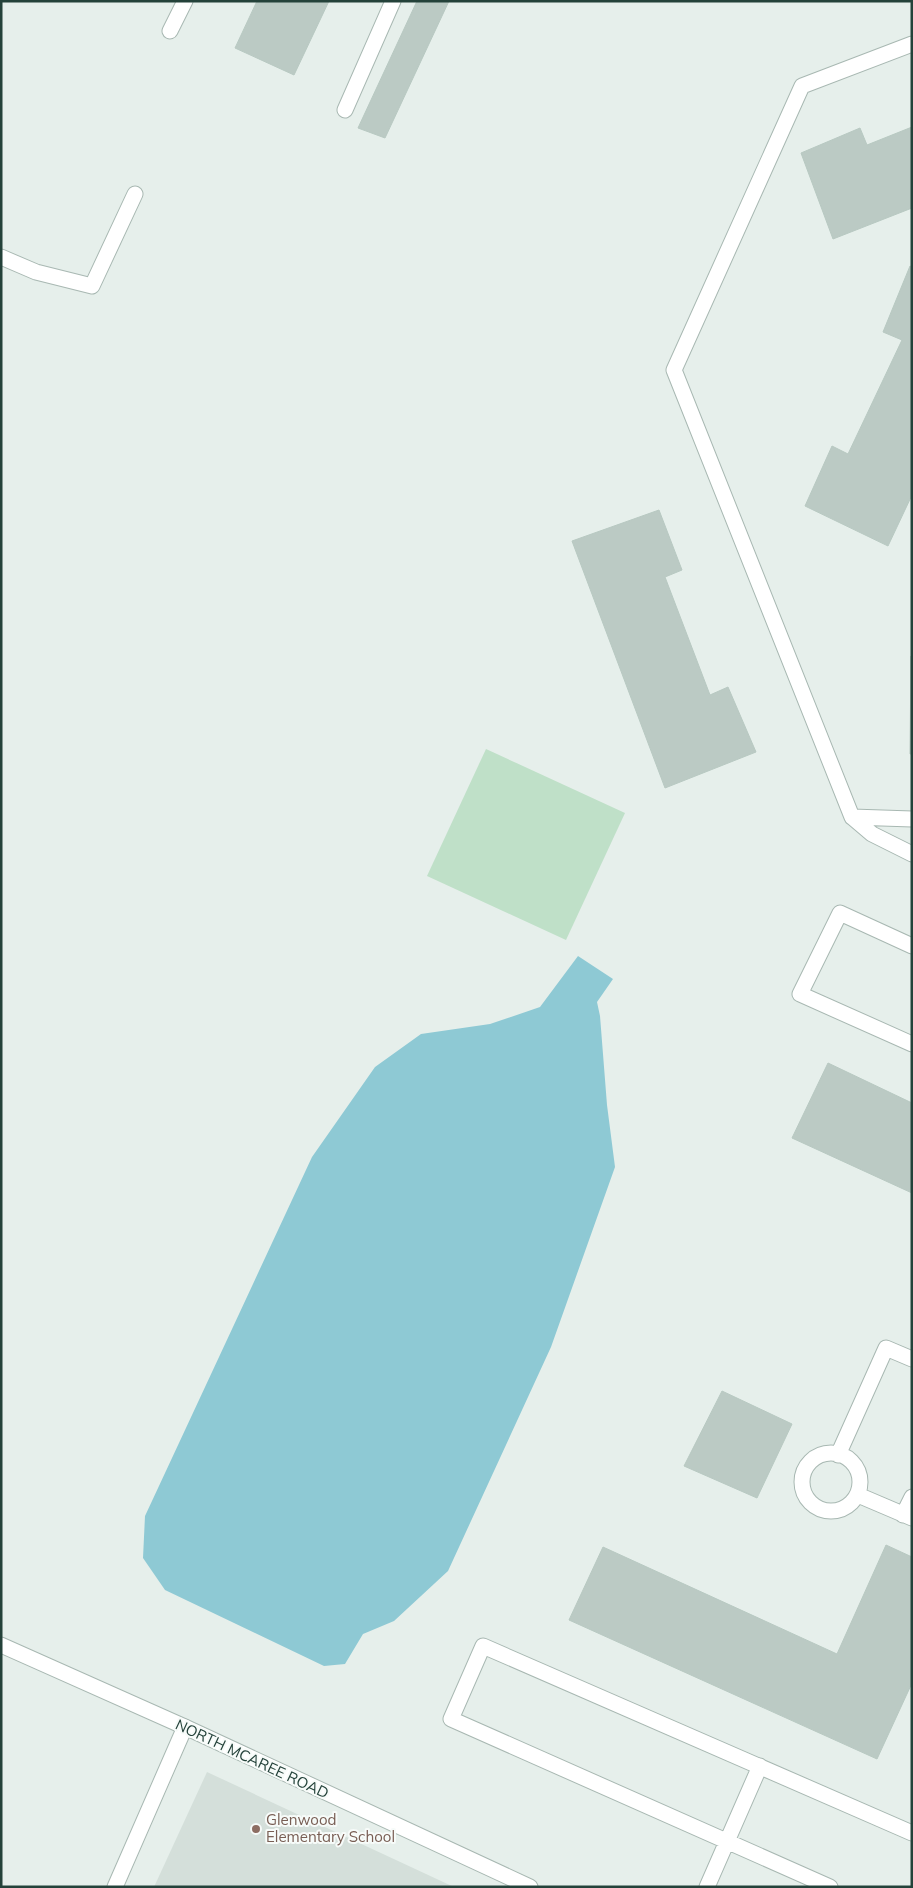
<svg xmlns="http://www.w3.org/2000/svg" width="913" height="1888" font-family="Mulish,sans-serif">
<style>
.built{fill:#d4dfda}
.green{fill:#bfe0c8}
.water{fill:#8ec9d4}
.building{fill:#bbcac4;stroke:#b8c9c2}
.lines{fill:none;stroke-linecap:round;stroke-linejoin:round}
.service-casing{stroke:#a8b8b2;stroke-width:17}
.minor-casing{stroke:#a8b8b2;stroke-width:17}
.tertiary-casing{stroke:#a8b8b2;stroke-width:17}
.service{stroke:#fff;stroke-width:15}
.minor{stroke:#fff;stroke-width:15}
.tertiary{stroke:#fff;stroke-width:15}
.education-dot{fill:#8d6e63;stroke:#f7fbf9;stroke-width:2}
.labels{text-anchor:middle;stroke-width:4;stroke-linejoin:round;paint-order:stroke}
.street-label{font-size:15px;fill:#24423a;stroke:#f7fbf9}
.education-label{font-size:15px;fill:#785e54;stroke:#f7fbf9;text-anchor:start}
</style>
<rect width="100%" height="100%" fill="#e6efeb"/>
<path class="built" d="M207 1772 454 1887H154Z"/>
<path class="green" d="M486 749 625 813 566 940 427 876Z"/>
<path class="water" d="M578 956 613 979 597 1002 600 1016 607 1105 615 1167 551 1347 448 1571 394 1621 363 1634 345 1664 324 1666 165 1590 143 1558 145 1516 312 1157 375 1067 421 1034 490 1024 540 1007Z"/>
<path class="building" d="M257 1H329L294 75 235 48Z
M417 1H449L385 138 358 128Z
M912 127V208L833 239 801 153 860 128 867 145Z
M910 266 912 267V495L888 546 805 506 832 446 848 454 902 340 883 332Z
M659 510 682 570 665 577 710 695 728 687 756 752 665 788 572 541Z
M911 656 912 754H910Z
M828 1063 912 1103V1193L792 1138Z
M722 1391 792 1424 757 1498 684 1466Z
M886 1545 912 1557V1683L877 1759 569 1620 603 1547 837 1654Z"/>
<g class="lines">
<defs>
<path id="service" d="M170 31 185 1
M912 44 802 86 674 370 852 817 912 819
M345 110 393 1
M1 257 36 272 92 286 135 194
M852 817 872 834 912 854
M912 946 840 913 800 994 912 1044
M802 1482a29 29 0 1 1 58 0a29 29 0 1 1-58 0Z
M838 1455 886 1348 912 1359
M858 1495 912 1518
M903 1515 912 1497
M707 1887 760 1766
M830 1887 451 1719 483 1646 912 1833"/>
<path id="minor" d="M115 1887 185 1727"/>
<path id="tertiary" d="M1 1645 185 1727 530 1887"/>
</defs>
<use href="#service" class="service-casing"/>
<use href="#minor" class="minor-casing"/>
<use href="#tertiary" class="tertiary-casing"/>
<use href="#service" class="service"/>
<use href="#minor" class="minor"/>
<use href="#tertiary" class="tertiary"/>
</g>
<circle class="education-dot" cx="256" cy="1829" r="5"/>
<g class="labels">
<g class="street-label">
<text transform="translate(252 1759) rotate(25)" y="5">NORTH MCAREE ROAD</text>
</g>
<g class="education-label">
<text x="266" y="1825">Glenwood<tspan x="266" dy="17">Elementary School</tspan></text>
</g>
</g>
<rect width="913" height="1888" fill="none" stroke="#24423a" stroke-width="5"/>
</svg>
